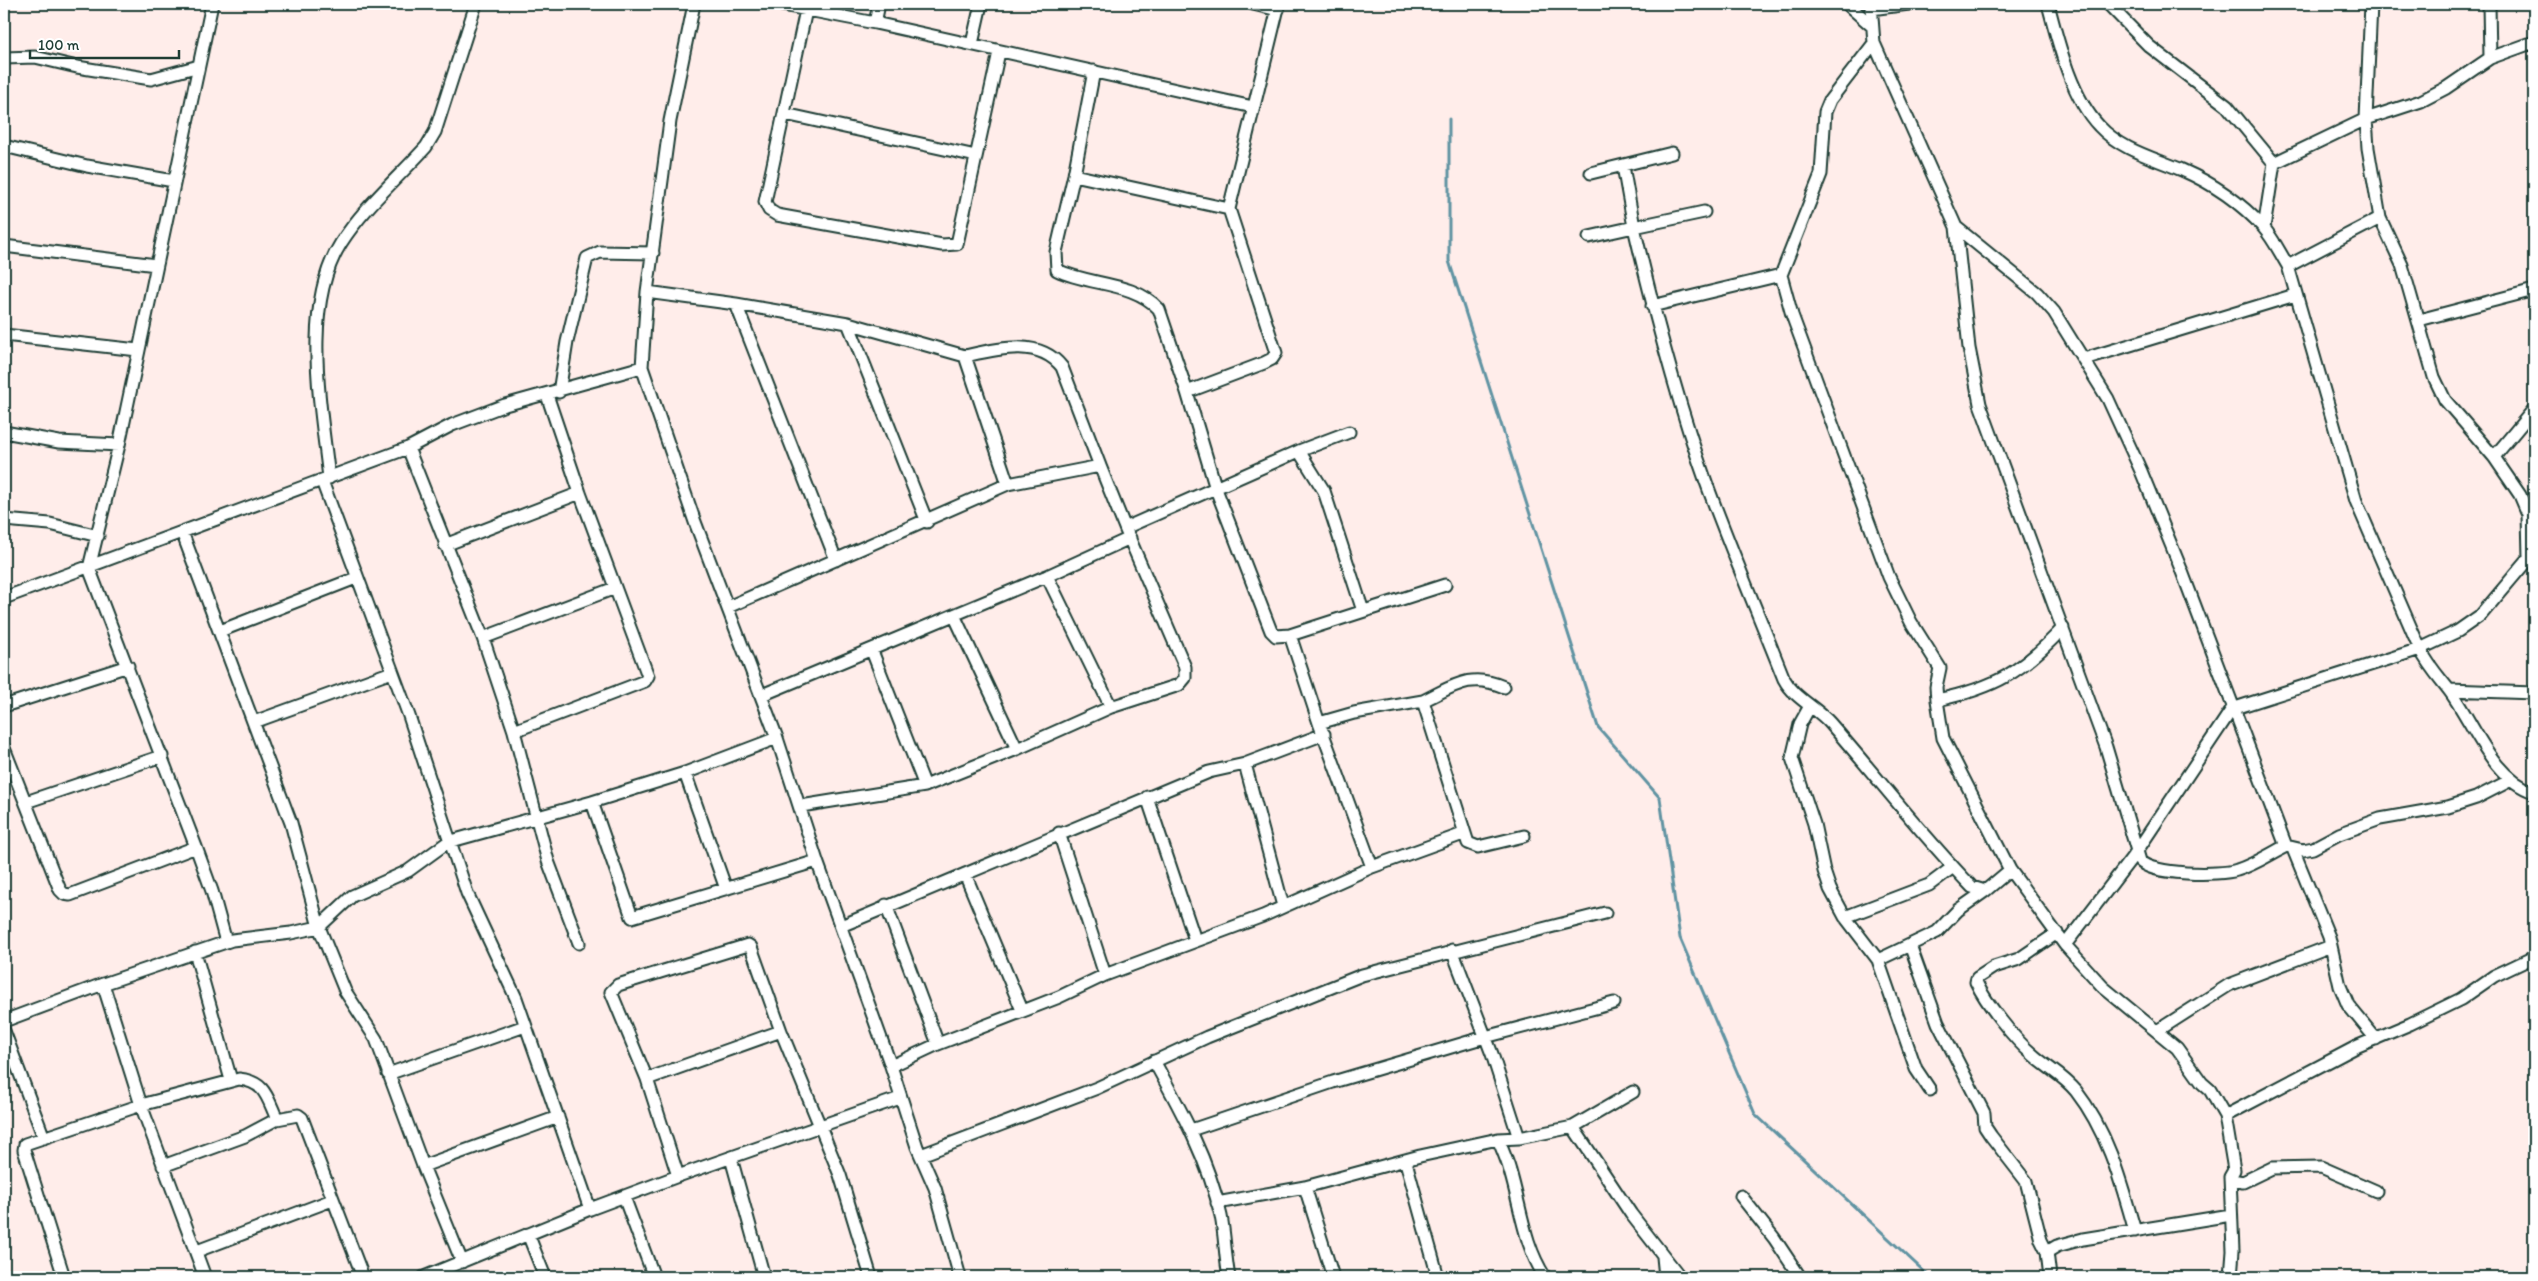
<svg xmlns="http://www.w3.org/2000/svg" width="2538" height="1281" font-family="Itim,sans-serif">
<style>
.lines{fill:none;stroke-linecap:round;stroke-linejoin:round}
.stream{stroke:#6093a2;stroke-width:3}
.street-casing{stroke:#1f3d34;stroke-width:15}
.street{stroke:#fff;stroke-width:11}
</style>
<rect width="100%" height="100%" fill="#ffedea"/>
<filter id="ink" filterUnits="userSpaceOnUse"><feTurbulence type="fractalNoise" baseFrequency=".02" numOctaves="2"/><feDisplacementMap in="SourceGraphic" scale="10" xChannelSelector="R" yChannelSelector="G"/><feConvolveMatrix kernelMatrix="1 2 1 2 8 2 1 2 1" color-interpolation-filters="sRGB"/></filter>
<g filter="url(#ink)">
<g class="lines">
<path class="stream" d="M1449 119V261L1598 727 1660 798 1680 938 1755 1114 1930 1277"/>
<defs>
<path id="street" d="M212 4 119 445 89 568 196 847 212 891 226 942
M694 4 670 121 647 292 642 367 695 522 777 738 817 861 891 1066 917 1147 935 1188 960 1277
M777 4 875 23 1253 107
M1253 4 1278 10
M1847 4 1872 26
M1871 4 1874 43 1956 227 2037 293 2054 312 2108 399 2141 471 2181 569 2286 846 2303 850 2313 848 2339 834 2380 819 2448 807 2476 798 2511 780
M2048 4C2058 42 2071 97 2099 126 2121 150 2154 158 2182 170 2212 183 2241 203 2263 227 2273 238 2280 253 2288 266L2356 501 2420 649C2428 665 2438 676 2449 690 2474 723 2492 779 2534 792
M2108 4 2149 46 2227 106 2274 163 2264 228
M1871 9 1909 4
M806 10 765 202 769 210 777 215 942 245 957 244 999 52
M875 23 879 4
M1874 43 1830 100 1825 112 1821 174 1781 275 1792 315 1889 577 1911 622 1940 668 1936 687 1937 700C1995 688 2022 672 2063 628
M972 44 981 4
M4 58 35 57 77 67 151 79 199 66
M2490 58 2534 42
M1094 71 1074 175 1056 252 1057 270C1090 286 1133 281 1159 309L1187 392 1216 489 1271 631 1276 636 1290 635 1445 585
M785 114 976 156
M4 146 87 166 174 181
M2274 163 2366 119 2421 101 2446 88 2490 58 2489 4
M1591 173 1672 153
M1074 175 1229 209
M1704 212 1634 227C1654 313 1676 398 1706 482 1730 548 1758 613 1784 679 1794 698 1816 707 1830 723 1878 778 1922 835 1972 887L1985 891 2010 870
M1956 227 1969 348 1980 404 2106 747 2140 861C2152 875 2219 876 2237 870 2254 865 2270 854 2286 846
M1589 237 1634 227 1623 166
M4 246 156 265
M2288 266 2380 218
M647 292 736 304 848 323 965 356 1008 484
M736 304 836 560
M1652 306 1781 275
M2419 320 2534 290
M848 323 927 522
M4 335 138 350
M965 356C996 349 1039 337 1062 367L1100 466
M2084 359 2295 295
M559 392 567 342 587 258 600 252 653 253
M1187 392 1264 363 1272 359 1276 353 1229 209 1279 4
M4 432 59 442 119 445
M408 448 483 638 514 731 548 861 579 943
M1299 451 1324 491 1363 611
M2494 457 2534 409
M329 478C321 407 301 306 341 243 363 208 398 178 426 147L435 132 476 4
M322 481 409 716 467 893 516 998 590 1209
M4 520 50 524 98 536
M182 532 291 823 319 927 345 991 376 1039 423 1166 462 1262
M445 545 580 493
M1047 576 1111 707
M4 598 408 448 452 425 505 405 642 367
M728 607 1008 484 1100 466 1125 528
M954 615 1017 749
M220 631 356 578
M1290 635 1319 723 1372 867
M483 638 615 588
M872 651 925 786
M2449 690 2534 693
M762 695 1047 576 1130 538
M1937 700 1943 738 2010 870 2065 945 2103 987 2177 1048 2202 1083 2210 1090 2225 1116 2234 1170 2230 1177 2233 1251 2231 1277
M1423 701C1454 686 1470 672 1504 687
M4 706 128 666
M1810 706 1800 724 1792 758 1814 824 1824 871 1830 889 1845 917 1878 960 1916 1069 1930 1090
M254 722 392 672
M1319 723 1354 713 1423 701 1468 843 1478 847 1524 836
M514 731 645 681 648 676 580 493 547 395
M4 748 60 890 64 894 70 895 196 847
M1245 764 1283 906
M685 773 726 889
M1147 797 1195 940
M26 802 162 756
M592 802 632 917 817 861
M801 806 925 786 1017 749 1111 707 1179 685 1185 678V667L1125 528 1299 451 1349 432
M1059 833 1105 975
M2293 849 2329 937 2340 986 2348 1005 2376 1039
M965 874 1022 1010
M886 905 938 1044
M1845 917 1929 885 1953 867
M841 926 1209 772 1245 764 1324 734
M2057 933 2019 959 1994 967 1977 978 1976 982C1986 1003 2014 1039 2032 1054 2046 1067 2064 1076 2076 1091 2108 1132 2121 1182 2135 1231
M1910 945 1938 1023 1984 1113 1985 1127 1991 1136 2026 1181 2041 1240 2047 1252 2050 1277
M2065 945 2137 851 2232 709 2420 649 2458 631 2481 615 2529 558 2528 514 2520 495 2494 457 2445 400 2434 377 2402 265 2380 218 2368 148 2366 119 2371 4
M1452 950 1492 1054 1519 1138
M195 952 231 1080
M1878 960 1937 932 1958 910 1985 891
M103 984 141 1105 205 1277
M4 1021 103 984 232 940 291 933 319 927 352 896 408 871 448 842 592 802 685 773 777 738
M4 1031 44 1138
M2157 1031 2229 985 2331 946
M1154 1061C1181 1110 1209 1161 1221 1216 1225 1236 1225 1257 1229 1277
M891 1066 938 1044 1059 997 1105 975 1263 916 1372 867 1463 834
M388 1074 525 1026
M647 1079 781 1031
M2225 1116 2358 1046 2410 1024 2461 999 2494 976 2534 957
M1573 1127 1631 1214 1680 1277
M1191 1130 1333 1082 1485 1037 1614 1003
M1498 1139C1502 1149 1507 1160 1510 1171 1521 1208 1524 1245 1545 1277
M921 1155 1097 1088 1207 1037 1362 975 1605 913
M731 1158 764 1277
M1406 1162 1438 1277
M163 1166 245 1136 277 1119 298 1115 302 1118 363 1277
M423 1166 558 1117
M678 1176 647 1079 611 992 618 985 748 945 751 947 781 1031 840 1175 871 1277
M2230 1177 2232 1180 2243 1182 2272 1168 2321 1167 2376 1191
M1305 1187 1333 1277
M1741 1196 1774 1238 1800 1277
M624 1197 654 1277
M1217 1203 1305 1187 1420 1156 1498 1139 1519 1138 1573 1127 1633 1092
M528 1234 545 1277
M197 1251 332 1200
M2047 1252 2057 1246 2083 1239 2231 1215
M1663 1257 1665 1277
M64 1277 24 1150 25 1144 141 1105 239 1079C266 1082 267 1098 277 1119
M424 1277 590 1209 678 1176 900 1098"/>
</defs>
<use href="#street" class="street-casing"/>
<use href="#street" class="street"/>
</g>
</g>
<rect width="2538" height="1281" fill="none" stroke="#fff" stroke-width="20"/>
<rect x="10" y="10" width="2518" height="1261" fill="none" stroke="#1f3d34" stroke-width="2" filter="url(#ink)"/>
<path d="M30 50v8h149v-8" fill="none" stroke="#1f3d34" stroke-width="2.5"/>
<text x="38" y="50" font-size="15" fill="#1f3d34" stroke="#ffffff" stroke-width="4" paint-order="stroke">100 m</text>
</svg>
